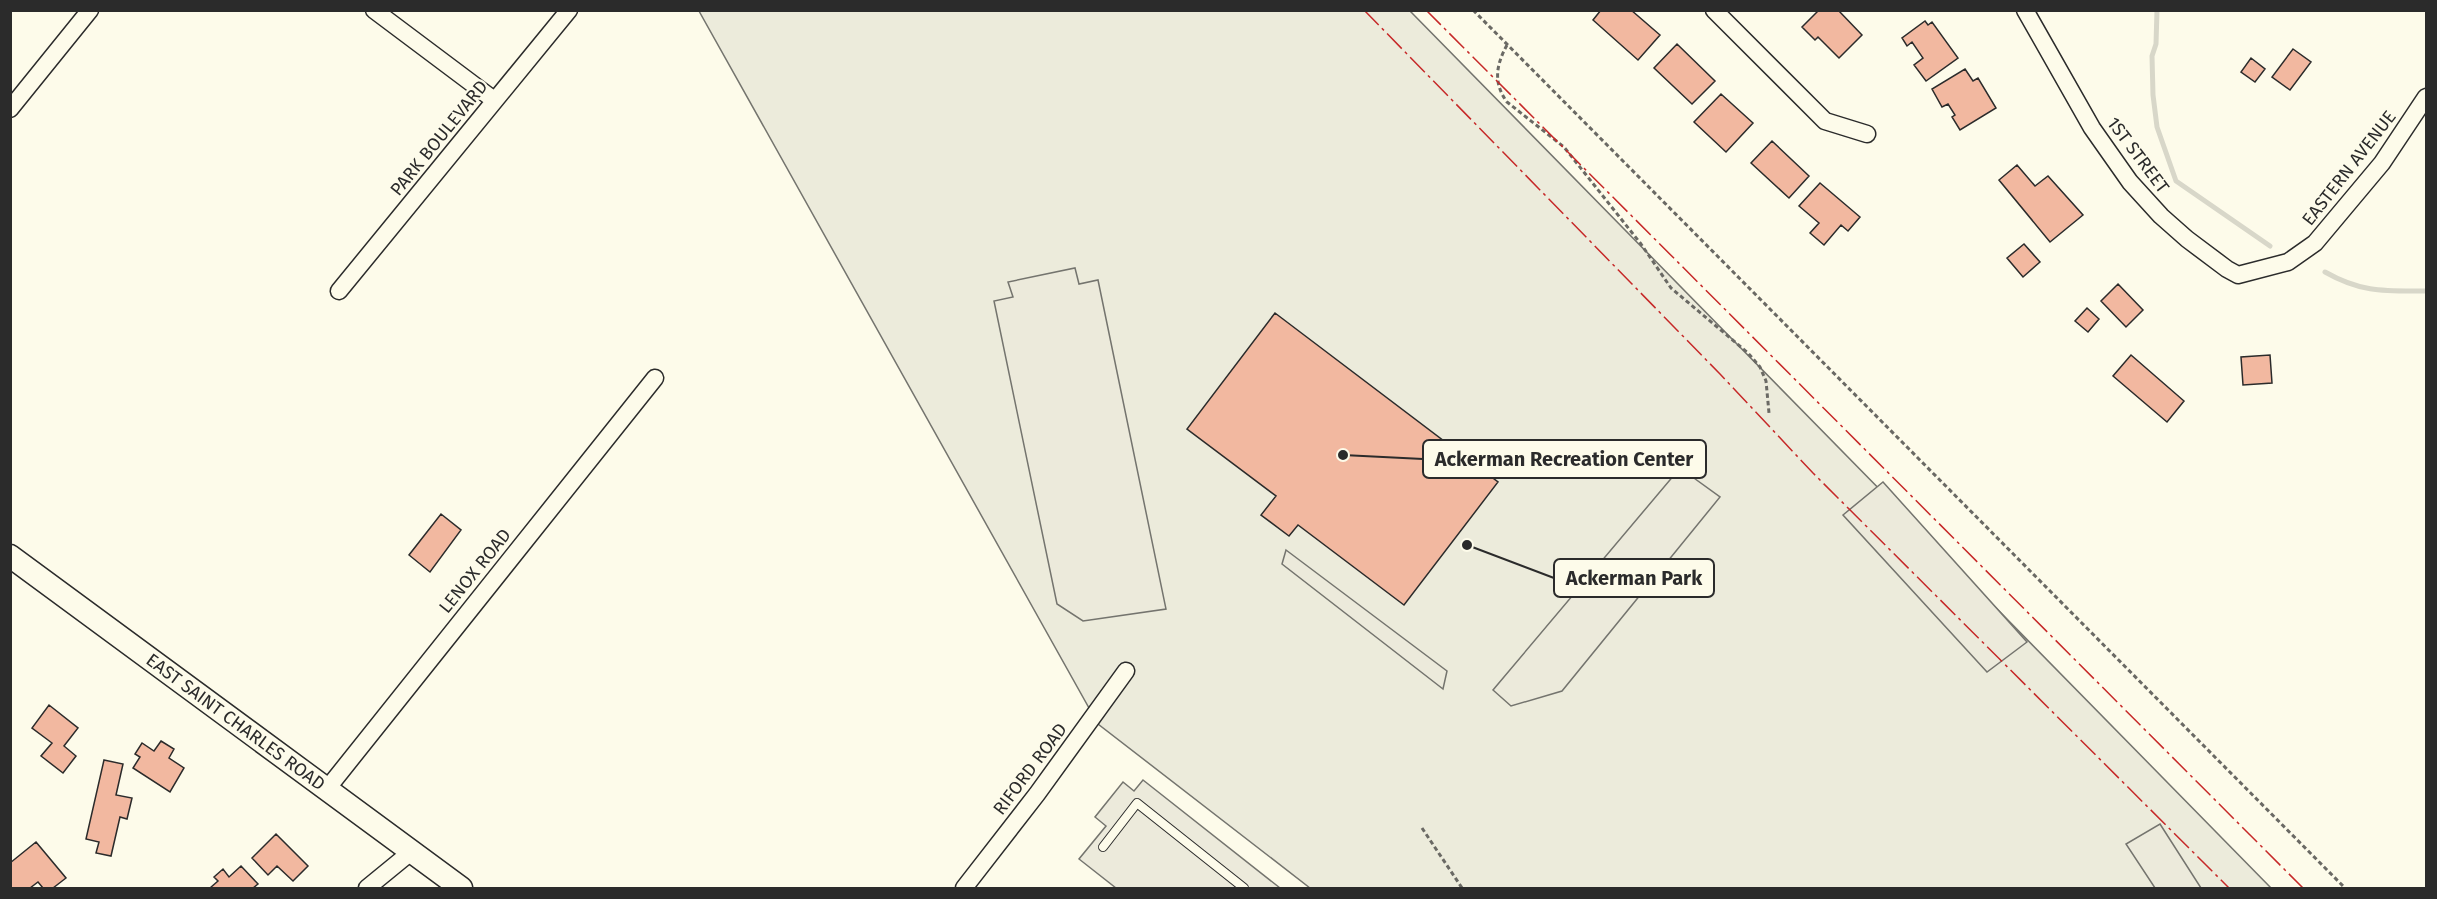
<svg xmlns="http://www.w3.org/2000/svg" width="2437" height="899" font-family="'Fira Sans',sans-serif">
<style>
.green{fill:#ecebdb;stroke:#74746e;stroke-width:1.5}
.parking{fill:#eceadb;stroke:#74746e;stroke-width:1.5}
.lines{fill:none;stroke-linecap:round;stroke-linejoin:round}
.stream{stroke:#d8d7c9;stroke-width:5}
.building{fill:#f2b8a0;stroke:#2b2b2b;stroke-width:1.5}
.lane-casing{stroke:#2b2b2b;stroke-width:10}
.street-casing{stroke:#2b2b2b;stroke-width:19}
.secondary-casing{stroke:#2b2b2b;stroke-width:25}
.path{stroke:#6a6964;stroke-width:3;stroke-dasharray:4.5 3;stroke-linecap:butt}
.lane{stroke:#fdfbea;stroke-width:8}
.street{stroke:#fdfbea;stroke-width:16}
.secondary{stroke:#fdfbea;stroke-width:22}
.power{stroke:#c62828;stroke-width:1.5;stroke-dasharray:21 4.5 3 4.5;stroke-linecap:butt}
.labels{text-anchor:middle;stroke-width:4.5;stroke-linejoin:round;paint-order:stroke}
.street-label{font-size:18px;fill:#2b2b2b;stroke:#fdfbea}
.leader{fill:none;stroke:#2b2b2b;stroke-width:2}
.callout-dot{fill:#2b2b2b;stroke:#fdfbea;stroke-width:2}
.callout{fill:#fdfbea;stroke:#2b2b2b;stroke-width:2}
.callout-label{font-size:20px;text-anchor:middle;font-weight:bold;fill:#2b2b2b}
</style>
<rect width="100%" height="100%" fill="#fdfbea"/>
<path class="green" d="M699 11H1410L2271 888H1310L1098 724Z"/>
<path class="parking" d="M1075 268 1079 284 1098 280 1166 609 1083 621 1057 604 994 301 1013 297 1008 282Z
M1680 468 1720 497 1562 691 1511 706 1493 690Z
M1883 482 2027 642 1987 672 1843 515Z
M1286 550 1447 671 1443 689 1282 564Z
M1143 780 1280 888H1116L1079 859 1106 826 1095 817 1123 782 1134 791Z
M2160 824 2201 888H2155L2126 844Z"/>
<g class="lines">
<path class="stream" d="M2157 10 2156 44 2152 56 2153 95 2157 127 2176 181 2270 246
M2325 272C2362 293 2385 291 2426 291"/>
</g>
<path class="building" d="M1601 10H1631L1660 35 1638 60 1593 20Z
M1819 10H1838L1862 35 1839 58 1818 37 1815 40 1802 27Z
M1925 21 1928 25 1932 22 1958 58 1926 81 1914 65 1923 58 1912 42 1907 46 1902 38Z
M1677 44 1715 81 1692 104 1654 68Z
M2293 49 2311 62 2290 90 2272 77Z
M2251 58 2265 69 2255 82 2241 72Z
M1965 69 1973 81 1978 78 1996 108 1960 130 1952 117 1955 115 1948 104 1942 107 1932 89Z
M1721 94 1753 123 1726 152 1694 122Z
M1772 141 1809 176 1789 198 1751 163Z
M2017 165 2035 186 2048 176 2083 215 2050 242 1999 180Z
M1820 183 1860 217 1848 231 1841 225 1824 245 1810 233 1819 223 1799 206Z
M2024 244 2040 262 2023 277 2007 258Z
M2118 284 2143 310 2126 327 2101 301Z
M2087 308 2099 319 2088 332 2075 321Z
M1275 313 1498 482 1404 605 1298 525 1289 536 1261 515 1276 496 1187 429Z
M2131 355 2184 401 2167 422 2113 376Z
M2270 355 2272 383 2243 385 2241 357Z
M441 514 461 530 430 572 409 555Z
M49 705 78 728 64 746 76 756 63 773 41 756 52 743 32 728Z
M161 741 174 749 169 758 184 768 170 792 133 768 140 757 135 754 142 743 154 751Z
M104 760 123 764 116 795 132 798 127 819 120 817 111 856 96 853 99 842 86 839Z
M276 834 308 866 293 881 277 866 268 875 252 858Z
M36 842 66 878 53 888H43L38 882 30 888H10V863Z
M241 866 258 884 253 888H210L218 881 214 877 223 869 229 877Z"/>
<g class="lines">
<defs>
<path id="lane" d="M1103 847 1137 803 1244 888"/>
<path id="street" d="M374 10 494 100
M1714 10 1825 121 1867 134
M2025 10 2092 128 2130 182 2161 216 2187 239 2227 269 2238 275 2288 262 2315 243 2382 163 2426 97
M10 109 90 10
M339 291 569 10
M327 789 655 378
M367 888 411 852
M964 888 1037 794 1126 671"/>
<g id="secondary">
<path id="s1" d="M10 556 461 888"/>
</g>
</defs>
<use href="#lane" class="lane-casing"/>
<use href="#street" class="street-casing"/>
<use href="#secondary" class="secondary-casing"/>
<path class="path" d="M1473 10 2345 888
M1507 45C1496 65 1493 83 1507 102L1564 147 1641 244 1671 288 1748 353 1760 367 1766 381 1769 413
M1422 828 1462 888"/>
<use href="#lane" class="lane"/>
<use href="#street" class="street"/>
<use href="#secondary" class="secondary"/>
<path class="power" d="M1364 10 1720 374 1813 473 2229 888
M1426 10 2303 888"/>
</g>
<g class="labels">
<g class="street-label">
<text transform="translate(439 138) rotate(-51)" y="6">PARK BOULEVARD</text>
<text transform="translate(2138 155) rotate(53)" y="6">1ST STREET</text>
<text transform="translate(2349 168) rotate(-52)" y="6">EASTERN AVENUE</text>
<text transform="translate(475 571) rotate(-51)" y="6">LENOX ROAD</text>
<text dy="6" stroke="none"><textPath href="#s1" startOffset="280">EAST SAINT CHARLES ROAD</textPath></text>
<text transform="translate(1030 769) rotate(-53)" y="6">RIFORD ROAD</text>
</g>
</g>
<path class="leader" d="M1343 455L1423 459M1467 545L1554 578"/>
<g class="callout-dot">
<circle cx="1343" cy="455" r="6"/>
<circle cx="1467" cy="545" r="6"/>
</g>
<g class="callout">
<rect x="1423" y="440" width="283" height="38" rx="6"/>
<rect x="1554" y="559" width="160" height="38" rx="6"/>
</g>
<g class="callout-label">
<text x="1564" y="466">Ackerman Recreation Center</text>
<text x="1634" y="585">Ackerman Park</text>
</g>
<rect width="2437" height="899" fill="none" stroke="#2b2b2b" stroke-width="24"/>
</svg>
